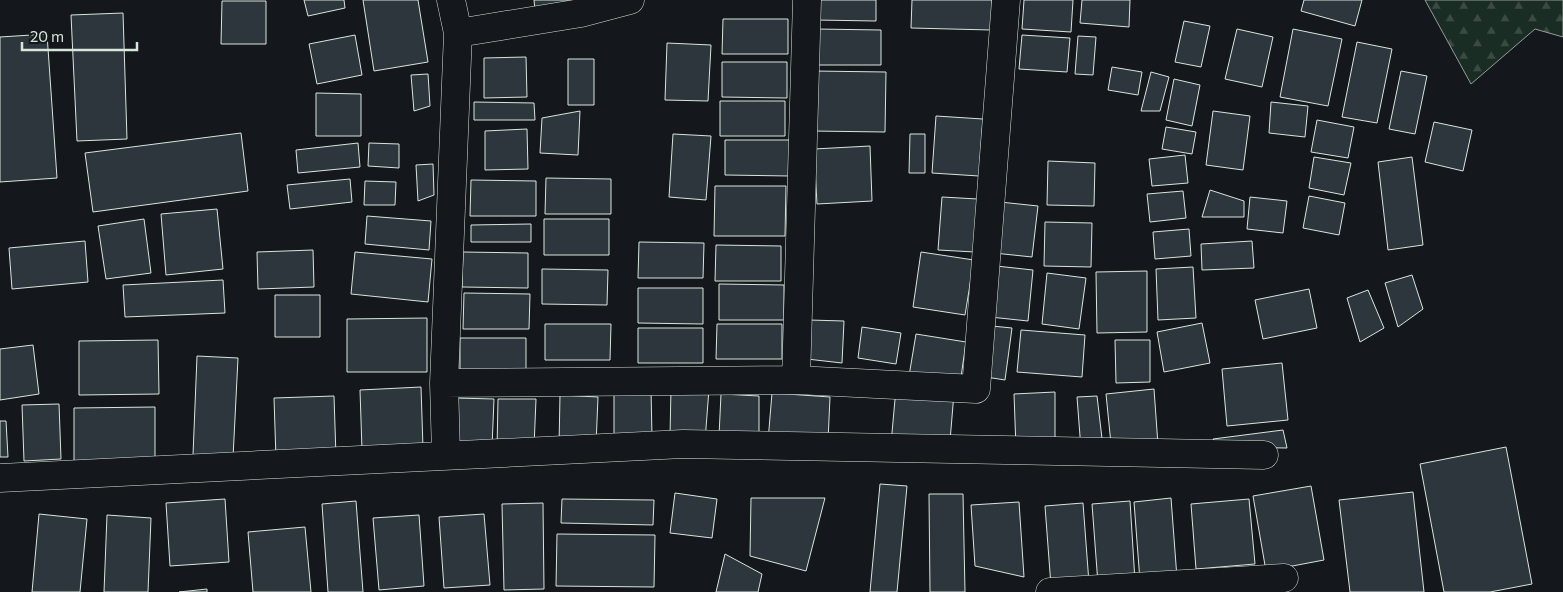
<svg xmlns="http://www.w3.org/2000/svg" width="1563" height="592" font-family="Commissioner,sans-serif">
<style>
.forest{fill:url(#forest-firs);stroke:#939e99}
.building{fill:#2c363c;stroke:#d8e6dc}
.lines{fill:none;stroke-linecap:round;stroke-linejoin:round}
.minor-casing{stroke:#d8e6dc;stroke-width:29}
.minor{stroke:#14181c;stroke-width:28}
</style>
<defs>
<pattern id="forest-firs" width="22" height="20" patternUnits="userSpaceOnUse" patternTransform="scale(1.25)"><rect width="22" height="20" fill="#1a2d24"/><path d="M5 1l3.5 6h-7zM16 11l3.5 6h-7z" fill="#3b4b43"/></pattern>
</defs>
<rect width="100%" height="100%" fill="#14181c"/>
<path class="forest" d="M1425 0H1563V37L1535 29 1471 84Z"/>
<path class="building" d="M304 0H344L345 8 308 16Z
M363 0H418L428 62 374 71Z
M534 0H586L535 11Z
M815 0H876V21L815 20Z
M912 0H992L991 30 911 28Z
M1024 0H1073L1071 32 1022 29Z
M1082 0H1130L1129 27 1080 23Z
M1304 0H1362L1355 26 1301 11Z
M222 1H266V44H221Z
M123 13 127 139 77 141 71 15Z
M723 19H788V54H722Z
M1184 21 1210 26 1201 67 1175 62Z
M816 29 881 30V65H815Z
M1237 29 1273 37 1262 87 1225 79Z
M1293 29 1342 39 1328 106 1280 97Z
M47 34 57 178 0 182V37Z
M355 35 362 75 317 84 309 44Z
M1022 35 1070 38 1067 72 1019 69Z
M1078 36 1096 37 1093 75 1075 74Z
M1357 42 1392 49 1377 123 1342 117Z
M667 43 711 45 708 101 665 100Z
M526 57 527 97 484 98V58Z
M568 59H594V105H568Z
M722 62H787V98L722 97Z
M1112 67 1142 72 1138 95 1108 90Z
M814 71 886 72 885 132 812 131Z
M1401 71 1427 76 1415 134 1389 129Z
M1151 72 1169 77 1160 111H1141Z
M428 74 430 106 414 111 411 75Z
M1174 79 1200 85 1192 126 1166 120Z
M316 93 361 94V136H316Z
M720 101H785V136H720Z
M474 102 534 103 535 120H474Z
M1271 102 1308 106 1305 137 1269 133Z
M580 111 578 155 540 153 542 118Z
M1213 111 1250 116 1243 170 1206 165Z
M936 116 983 119 979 176 932 173Z
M1317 120 1354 127 1348 158 1311 152Z
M1434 122 1472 130 1463 171 1425 162Z
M1166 127 1196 132 1192 154 1162 149Z
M527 129 528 169 485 170V131Z
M241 133 248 191 93 212 85 153Z
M673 134 711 136 706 200 669 197Z
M910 134H925V173H909Z
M725 140H790V176L725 175Z
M358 143 360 167 298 173 296 150Z
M369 143 399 144V168L368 166Z
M870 146 872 201 817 204 814 149Z
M1185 155 1188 183 1152 186 1149 159Z
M1314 157 1351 163 1344 195 1309 188Z
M1412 157 1423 245 1388 250 1378 162Z
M1048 161 1095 163 1094 206 1047 205Z
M433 164 434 195 418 201 416 165Z
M546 178 611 179V214H545Z
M350 179 352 202 290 209 287 185Z
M471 180 536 181V216H470Z
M365 181 396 182 395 205H364Z
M715 186H786L785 236H714Z
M1210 190 1244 201V217H1202Z
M1183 191 1186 218 1150 222 1147 194Z
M1309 196 1345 203 1339 235 1303 228Z
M942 197 978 199 975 252 938 250Z
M1250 197 1287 201 1283 233 1247 229Z
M1000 202 1038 206 1032 257 994 253Z
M217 209 223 269 166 275 161 214Z
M367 216 431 221 429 250 365 244Z
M144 219 151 273 106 279 98 226Z
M544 219H609V255H544Z
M1045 222 1092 223 1091 267 1044 266Z
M531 224V242H471V225Z
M1189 229 1191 256 1155 259 1153 232Z
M85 241 88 282 12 289 9 248Z
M1252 241 1254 268 1202 270 1201 244Z
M639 242 704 243 703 278H638Z
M716 245 781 246V281H715Z
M313 250 314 287 258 289 257 252Z
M355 252 432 259 428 302 351 294Z
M463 252 528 253V288L462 287Z
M921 252 974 260 965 315 913 307Z
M996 266 1033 270 1028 321 990 317Z
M1193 267 1196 318 1158 320 1156 269Z
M542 269 608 270 607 305 542 304Z
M1147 271V332L1097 333 1096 272Z
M1047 273 1086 278 1079 329 1042 324Z
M1412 275 1423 309 1398 327 1385 283Z
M223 280 225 313 125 317 123 285Z
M719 284 784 285V320H719Z
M638 288H703V324L638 323Z
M1309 289 1317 328 1263 339 1255 300Z
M1368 290 1384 328 1360 342 1347 298Z
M464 293 530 294 529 329H463Z
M275 295H320V337H275Z
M427 318V372H347V319Z
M809 320 844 321 842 363 807 359Z
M1202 323 1210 363 1164 372 1157 332Z
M545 324H611L610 360H545Z
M717 324H782V359H716Z
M992 326 1012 328 1005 380 986 377Z
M862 327 901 333 896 364 858 358Z
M638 328H703V363H638Z
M1021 330 1085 335 1082 377 1017 372Z
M916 334 966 342 960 384 909 376Z
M460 338H526V374L460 373Z
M158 340 159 394 79 395V341Z
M1115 340H1150V382L1116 383Z
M33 345 39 394 0 400V349Z
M197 356 238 358 233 458 193 455Z
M1282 363 1288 420 1227 426 1222 369Z
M421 387 423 448 362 450 360 390Z
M671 388 709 389 705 441 670 436Z
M896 388 954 393 950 441 891 444Z
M614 389 651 390 652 437 614 436Z
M1154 389 1158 445 1111 444 1106 394Z
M1055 392V445L1016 448 1014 394Z
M772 393 830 397 828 441H768Z
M721 394 759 396V440L719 436Z
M560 395 598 397 596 445 559 446Z
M334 396 336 457 276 459 274 398Z
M1097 396 1103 447 1081 449 1077 397Z
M455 398 494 399 492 447 454 449Z
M498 399H536L534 447 497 450Z
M59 404 61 459 24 461 22 405Z
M155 407V461L74 462V408Z
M0 421H6L8 457H0Z
M1283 430 1287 448 1218 447 1213 439Z
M1506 447 1532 584 1490 592H1444L1420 464Z
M880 484 907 486 897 592H870Z
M1311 486 1324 560 1266 571 1253 496Z
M1413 492 1424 592H1350L1339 500Z
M675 493 717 499 712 538 670 533Z
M929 494H963L965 592H930Z
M751 498H825L806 571 750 556Z
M1171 498 1177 578 1140 581 1134 502Z
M225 499 229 562 170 566 166 503Z
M562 499 654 500 653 525 561 523Z
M1249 499 1255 564 1196 569 1191 504Z
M356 501 363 592H328L322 504Z
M1130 501 1135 581 1098 584 1092 504Z
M1019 502 1024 577 975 566 971 505Z
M543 503 544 589 504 590 502 504Z
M1083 503 1089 583 1051 586 1045 506Z
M39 514 87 519 80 592H32Z
M484 514 490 585 444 588 439 517Z
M107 515 151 518 148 592H104Z
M419 515 424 586 379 590 373 518Z
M305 527 311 592H253L248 532Z
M557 534 655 535 654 587 556 586Z
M725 554 762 574 758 592H716Z
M207 589V592H179Z"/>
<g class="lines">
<defs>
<path id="minor" d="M458 33 581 13 630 0
M796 380 807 0
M444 383 796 380 976 389 1006 0
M446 454 444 383 458 33 451 0
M0 478 683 444 1264 455
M1050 592 1284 578"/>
</defs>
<use href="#minor" class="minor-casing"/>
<use href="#minor" class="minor"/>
</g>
<path d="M22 42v8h115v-8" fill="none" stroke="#d8e6dc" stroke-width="2.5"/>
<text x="30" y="42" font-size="15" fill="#d8e6dc" stroke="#14181c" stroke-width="4" paint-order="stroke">20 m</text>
</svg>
